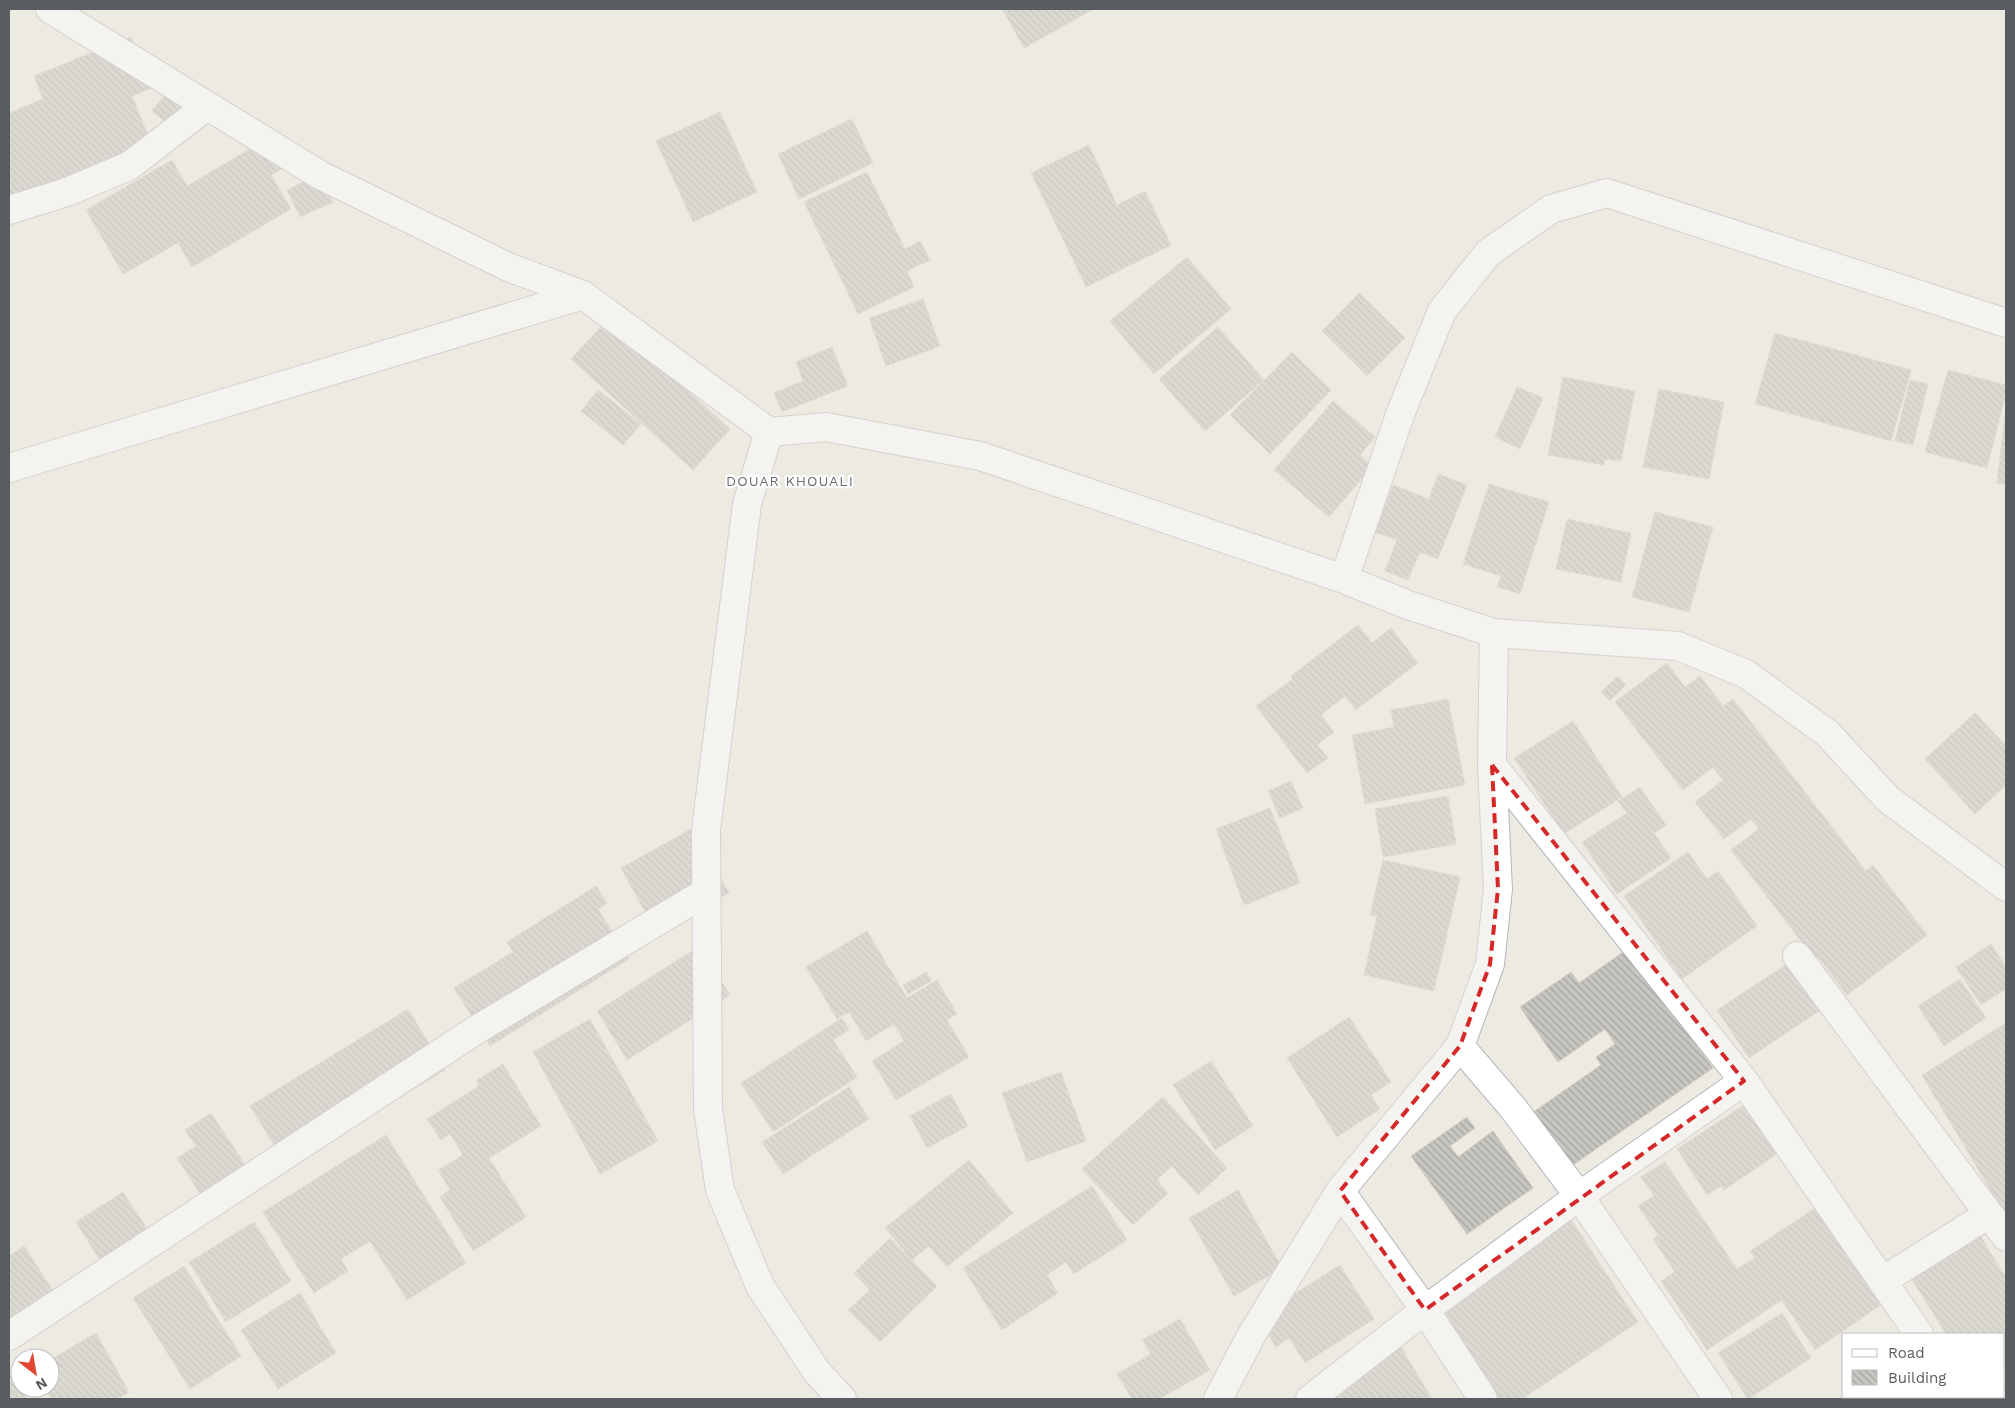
<svg xmlns="http://www.w3.org/2000/svg" width="2015" height="1408" font-family="'Work Sans',sans-serif">
<style>
.building{fill:url(#building-back-hatch);stroke:#d0ccbf}
.lines{fill:none;stroke-linecap:round;stroke-linejoin:round}
.street-casing{stroke:#b3b6bb;stroke-width:30}
.street{stroke:#fff;stroke-width:28}
.marked{fill:none;stroke:#d62828;stroke-width:4;stroke-dasharray:10 6;stroke-linejoin:round}
.labels{text-anchor:middle;stroke-width:4.5;stroke-linejoin:round;paint-order:stroke}
.neighbourhood-label{font-size:14px;letter-spacing:1px;fill:#6a6e73;stroke:#fff}
</style>
<defs>
<pattern id="building-back-hatch" width="6" height="6" patternUnits="userSpaceOnUse" patternTransform="scale(1.25)"><rect width="6" height="6" fill="#c8c6c0"/><path d="M-1 5l2 2M0 0l6 6M5-1l2 2" fill="none" stroke="#a5a49f"/></pattern>
</defs>
<rect width="100%" height="100%" fill="#eceae1"/>
<path class="building" d="M1002 9H1094L1024 48Z
M131 37 151 88 132 96 152 145 9 203V113L43 99 34 76Z
M174 83 203 106 180 134 152 111Z
M720 112 757 192 693 222 656 141Z
M852 119 873 163 799 199 778 154Z
M265 140 282 169 271 175 291 209 192 267 178 243 123 274 86 210 172 160 187 186Z
M1089 145 1117 205 1145 191 1171 245 1086 287 1031 173Z
M867 172 905 249 920 241 930 260 907 271 914 287 858 314 804 202Z
M320 174 333 202 300 217 287 190Z
M1187 257 1231 309 1154 374 1110 321Z
M1359 293 1405 338 1367 376 1322 331Z
M923 299 940 346 886 366 869 318Z
M608 319 730 429 693 470 571 359Z
M1218 327 1264 380 1205 431 1159 379Z
M1775 333 1911 370 1891 441 1755 404Z
M832 347 848 386 782 412 774 393 803 381 796 362Z
M1292 352 1331 390 1270 454 1230 415Z
M1948 370 2006 385V393L1987 468 1925 452Z
M1563 377 1635 391 1621 461 1605 459 1604 465 1548 455Z
M1910 380 1928 384 1913 445 1895 441Z
M1517 387 1543 398 1520 449 1495 437Z
M1659 389 1724 402 1709 479 1643 467Z
M598 390 641 424 623 445 581 411Z
M1333 401 1375 437 1360 455 1373 466 1329 517 1274 470Z
M2006 408V484L1997 483Z
M1438 474 1467 485 1438 559 1420 552 1408 580 1385 571 1397 540 1375 532 1393 485 1429 499Z
M1489 484 1549 502 1520 594 1497 587 1501 576 1463 564Z
M1655 512 1713 527 1689 612 1632 597Z
M1567 519 1631 533 1621 582 1556 569Z
M1358 625 1372 643 1391 628 1418 663 1356 710 1345 696 1321 715 1334 732 1317 745 1328 758 1307 773 1256 706 1293 679 1291 676Z
M1667 663 1685 687 1700 676 1723 706 1733 699 1866 871 1873 865 1927 935 1847 995 1818 957 1815 959 1731 850 1759 829 1751 819 1724 839 1695 802 1723 780 1713 767 1683 790 1615 702Z
M1618 676 1626 685 1610 701 1601 692Z
M1448 699 1465 785 1365 804 1352 735 1394 727 1391 710Z
M1975 713 2006 746V785L1975 814 1925 759Z
M1573 721 1622 797 1564 834 1514 758Z
M1291 781 1303 808 1280 818 1268 791Z
M1640 787 1666 825 1654 833 1671 858 1617 894 1582 842 1627 813 1618 801Z
M1448 796 1456 844 1383 857 1375 809Z
M1270 808 1300 883 1244 905 1216 829Z
M693 828 729 893 657 933 621 868Z
M1688 852 1707 879 1718 871 1757 926 1682 979 1624 896Z
M1383 860 1460 877 1434 991 1364 975 1377 916 1370 915Z
M596 886 607 903 598 909 629 959 490 1046 454 988 513 952 507 942Z
M867 931 907 998 937 980 957 1014 947 1020 969 1057 896 1100 872 1061 904 1041 894 1024 866 1041 849 1012 837 1019 806 967Z
M1991 944 2006 967V989L1981 1005 1956 967Z
M700 946 730 995 627 1060 597 1011Z
M1629 948 1713 1068 1570 1167 1532 1113 1601 1065 1596 1057 1615 1044 1605 1029 1558 1062 1520 1007 1571 972 1579 983Z
M1787 964 1819 1011 1749 1058 1717 1010Z
M927 972 931 981 908 994 903 985Z
M1960 979 1986 1018 1944 1046 1918 1006Z
M408 1009 445 1070 287 1166 250 1106Z
M1349 1017 1391 1082 1371 1095 1380 1109 1337 1137 1287 1058Z
M842 1018 849 1030 833 1040 857 1077 773 1132 741 1083Z
M590 1019 658 1141 600 1174 533 1052Z
M2006 1023V1216L1922 1075Z
M1211 1061 1253 1126 1215 1150 1173 1085Z
M503 1064 541 1126 489 1158 526 1217 473 1251 440 1197 450 1190 438 1170 463 1155 450 1134 441 1140 427 1119 479 1086 476 1081Z
M1061 1072 1086 1141 1027 1162 1002 1093Z
M849 1087 869 1119 783 1174 762 1142Z
M951 1094 968 1126 927 1148 910 1116Z
M1163 1097 1227 1168 1198 1195 1172 1166 1157 1180 1168 1193 1133 1225 1082 1169Z
M1744 1105 1777 1154 1724 1190 1721 1186 1707 1195 1677 1149Z
M211 1113 257 1183 212 1212 177 1158 196 1146 185 1130Z
M1467 1117 1475 1128 1450 1146 1458 1157 1493 1131 1533 1188 1467 1234 1411 1156Z
M386 1135 466 1263 407 1300 370 1241 341 1259 348 1271 314 1293 263 1212Z
M969 1160 1013 1213 947 1267 929 1246 912 1260 885 1228Z
M1665 1162 1737 1269 1755 1258 1750 1251 1823 1203 1888 1300 1815 1350 1782 1300 1707 1350 1661 1281 1675 1272 1653 1239 1658 1235 1638 1206 1654 1196 1641 1177Z
M1092 1186 1127 1240 1074 1274 1066 1262 1047 1275 1058 1293 1002 1330 963 1268Z
M1238 1190 1282 1268 1234 1296 1189 1218Z
M123 1192 161 1250 113 1281 76 1222Z
M1570 1218 1638 1322 1522 1399H1483L1426 1313Z
M254 1222 291 1281 226 1322 189 1262Z
M1980 1235 2006 1278V1365L2004 1367V1334H1946L1911 1278Z
M890 1238 937 1286 880 1342 848 1310 870 1290 854 1273Z
M24 1246 65 1309 9 1346V1256Z
M1340 1265 1374 1319 1305 1363 1289 1338 1276 1347 1258 1317Z
M184 1266 241 1356 190 1389 133 1298Z
M300 1293 336 1353 278 1389 241 1330Z
M1782 1313 1811 1358 1748 1399 1718 1353Z
M1180 1319 1210 1370 1159 1399H1132L1117 1374 1151 1354 1142 1340Z
M96 1333 129 1392 117 1399H51L44 1388H50V1360Z
M1401 1347 1432 1399H1316Z
M12 1374 20 1388 27 1399H9V1377Z
M1844 1397H1954L1950 1399H1840Z"/>
<g class="lines">
<defs>
<path id="street" d="M50 9 320 175 508 267 583 295 769 432
M9 210 67 192 129 166 207 106
M9 468 583 295
M1344 579 1408 605 1494 633 1492 765 1498 889 1490 964 1460 1046 1513 1108 1579 1196 1718 1399
M1494 633 1678 646 1746 674 1827 733 1888 799 2006 887
M1492 765 1744 1081 1919 1334
M1797 956 2006 1237
M1340 1191 1425 1310 1483 1399
M1882 1281 1989 1214
M9 1336 476 1030 706 892
M1962 1397 1964 1399
M842 1399 817 1372 760 1286 720 1190 708 1109 706 830 747 504 769 432 826 427 980 456 1344 579 1401 412 1442 311 1488 253 1551 209 1607 193 2006 323
M1218 1399 1251 1336 1340 1191 1460 1046
M1310 1399 1425 1310 1579 1196 1744 1081
M1989 1399 1992 1397"/>
</defs>
<use href="#street" class="street-casing"/>
<use href="#street" class="street"/>
</g>
<path d="M0 0H2015V1408H0ZM1492 765 1744 1081 1425 1310 1340 1191 1460 1046 1490 964 1498 889Z" fill="#eceae1" fill-opacity=".55" fill-rule="evenodd"/>
<path class="marked" d="M1492 765 1744 1081 1425 1310 1340 1191 1460 1046 1490 964 1498 889Z"/>
<g class="labels">
<g class="neighbourhood-label">
<text x="790" y="486">DOUAR KHOUALI</text>
</g>
</g>
<rect width="2015" height="1408" fill="none" stroke="#595c61" stroke-width="20"/>
<rect x="1842" y="1333" width="162" height="65" fill="#ffffff" stroke="#bdbec0"/>
<rect x="1852" y="1349" width="25" height="8" fill="#ffffff" stroke="#bdbec0"/>
<text x="1888" y="1358" font-size="15" fill="#595c61">Road</text>
<rect x="1852" y="1370" width="25" height="15" fill="url(#building-back-hatch)" stroke="#bdbec0"/>
<text x="1888" y="1383" font-size="15" fill="#595c61">Building</text>
<g transform="translate(35 1373) rotate(149)"><circle r="24" fill="#ffffff" stroke="#bdbec0"/>
<path d="M0-4L9 19L0 12L-9 19Z" fill="#e24530"/>
<text y="-8" font-size="14" font-weight="bold" text-anchor="middle" fill="#595c61">N</text>
</g>
</svg>
